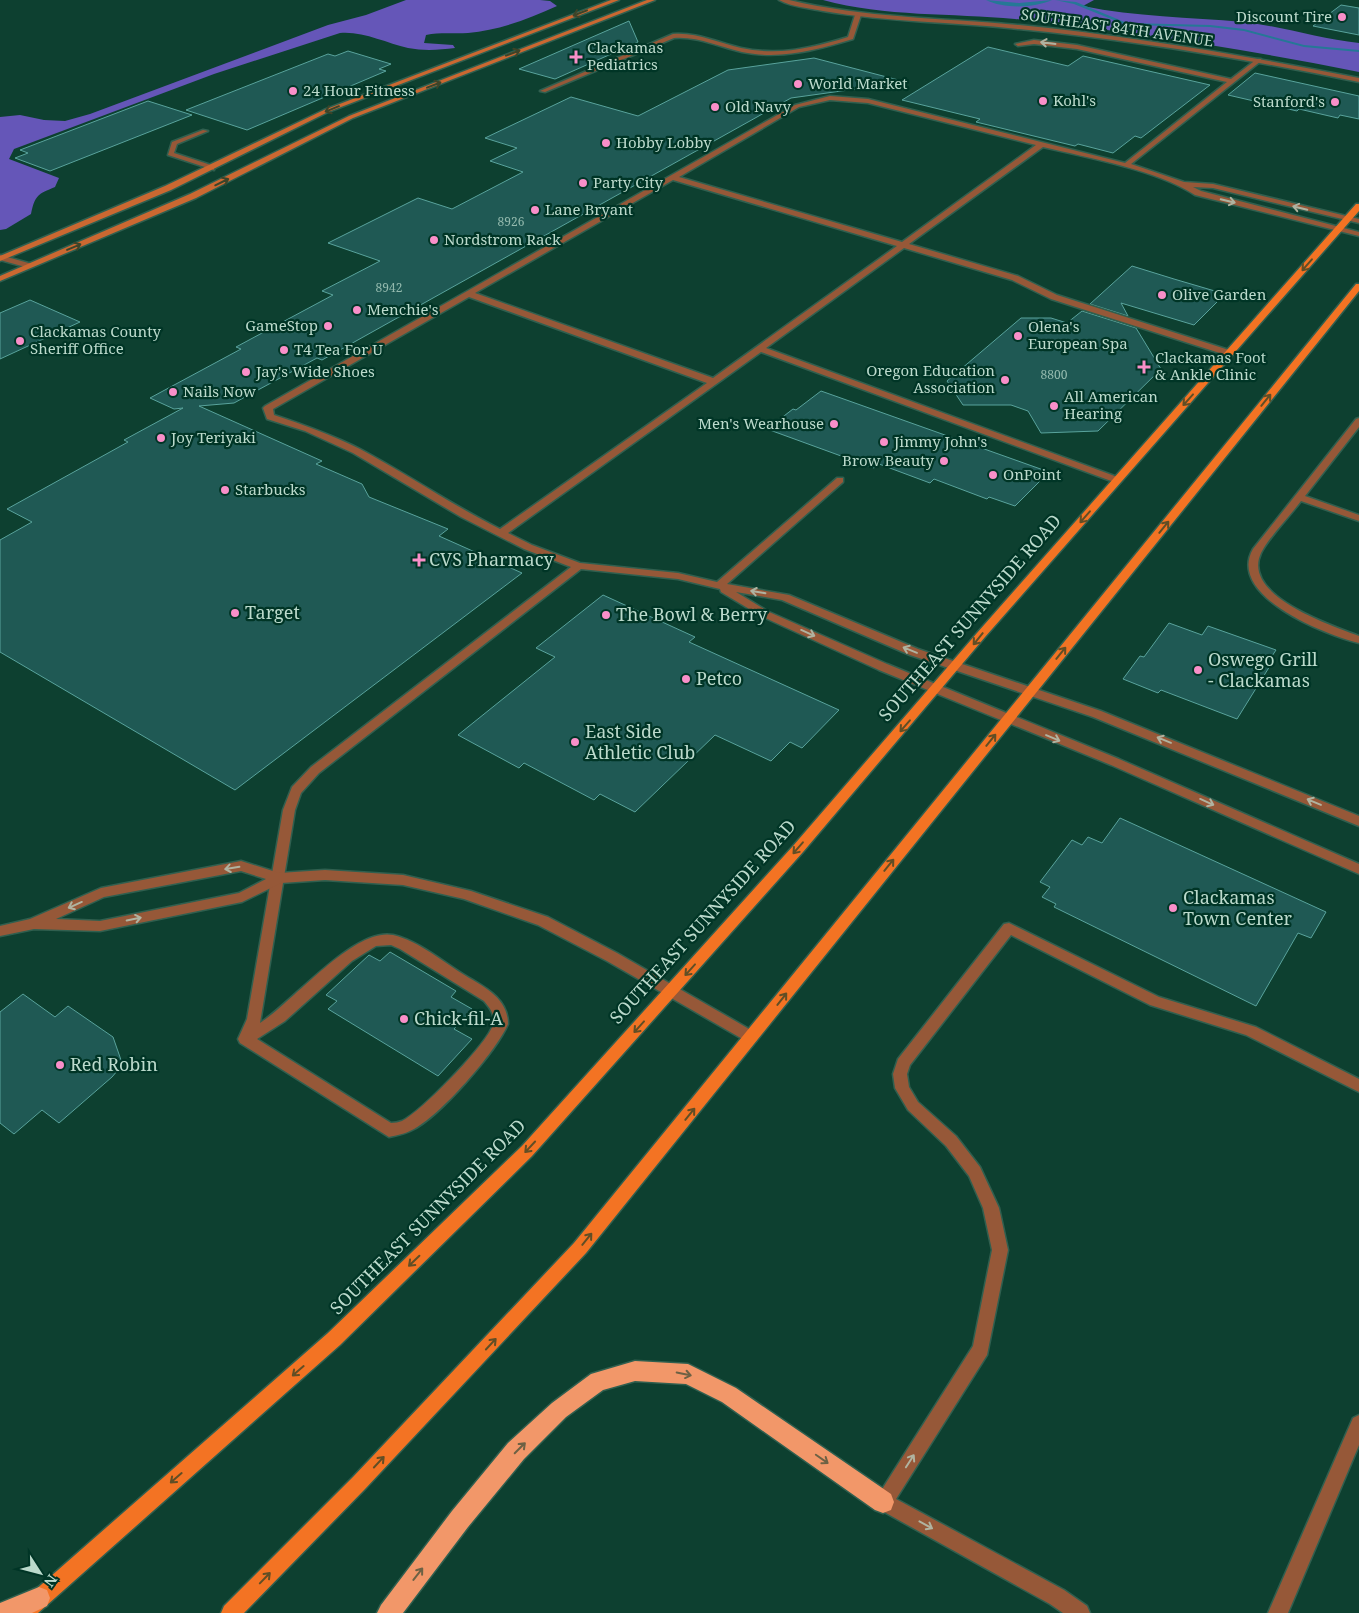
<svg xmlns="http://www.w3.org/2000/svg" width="1359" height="1613" font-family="'Noto Serif',serif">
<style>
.forest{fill:#6556b8}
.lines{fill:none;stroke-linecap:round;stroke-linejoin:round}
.stream{fill:#257896;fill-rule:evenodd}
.building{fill:#1f5954;stroke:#59a39c}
.service-casing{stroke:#305f4f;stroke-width:3}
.tertiary-casing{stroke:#305f4f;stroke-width:3}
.secondary-casing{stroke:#305f4f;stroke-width:3}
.primary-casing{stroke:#305f4f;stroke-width:3}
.motorway-casing{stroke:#305f4f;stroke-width:3}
.service{fill:#965838;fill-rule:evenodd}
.tertiary{fill:#965838;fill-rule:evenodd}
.secondary{fill:#cb6831;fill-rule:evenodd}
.primary{fill:#f37323;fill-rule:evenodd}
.motorway{fill:#f29769;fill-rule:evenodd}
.oneway{stroke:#3d4429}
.oneway2{stroke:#b0b3a0}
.oneway3{stroke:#614e25}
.oneway4{stroke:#6d6144}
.poi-dot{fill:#f98fc9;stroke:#003526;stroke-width:2}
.labels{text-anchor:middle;stroke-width:4.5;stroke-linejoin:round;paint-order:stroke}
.far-number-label{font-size:12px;fill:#94baae}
.far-poi-label{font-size:15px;fill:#bbdacc;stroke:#003526;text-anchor:start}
.far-street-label{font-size:15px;fill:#bbdacc;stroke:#003526}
.poi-label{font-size:18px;fill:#bbdacc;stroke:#003526;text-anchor:start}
.street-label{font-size:18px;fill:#bbdacc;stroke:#003526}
</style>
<rect width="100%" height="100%" fill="#0d4030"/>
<path class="forest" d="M406 0H540L550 1 557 6C529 19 499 30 468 33 454 34 440 32 426 35L424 43 453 45 455 48C439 50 424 51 408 48 386 43 363 31 340 33L214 74 14 149 9 159 59 178 55 187C38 194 35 195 31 214L6 229 0 230V117L20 115 44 120 65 121 90 114 328 25 366 15Z
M823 0H1094L1083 6C1136 17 1189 17 1243 22 1282 26 1320 39 1359 43V72C1245 49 1131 32 1015 19 952 13 885 17 823 0Z"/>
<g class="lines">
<path class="stream" d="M986 0 1019 3 1052 0C1034 8 1004 9 986 0Z
M1055 0 1076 2 1127 23 1210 25 1244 29 1304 45 1359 50V52L1304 47 1244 31 1210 27 1126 25 1074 4Z"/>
</g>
<path class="building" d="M1341 5 1359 8V35L1313 26Z
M629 21 638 42 555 79 519 69Z
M988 47 1068 66 1083 56 1210 85 1141 138 1135 136 1113 153 1078 144 1075 146 976 122 980 119 902 100Z
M348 51 391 64 379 69 386 71 247 130 186 110 328 54 335 56Z
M814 58 906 82 791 98 322 360 317 358 234 403 199 406 322 461 316 464 362 484 369 497 448 529 439 536 522 573 235 790 0 652V540L32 522 7 509 128 442 124 440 183 408 174 409 150 398 241 349 236 347 333 295 322 291 380 261 328 243 418 198 452 209 523 172 490 161 517 148 485 138 571 97 638 116 728 70Z
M1255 73 1359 96V119L1340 115 1338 118 1299 109 1297 111 1228 95Z
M148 101 192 115 50 171 15 158 28 153 20 150Z
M1132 266 1174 279 1225 294 1194 325 1121 303 1128 316 1090 304Z
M30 300 80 322 0 359V313Z
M1082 311 1136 328 1161 369 1098 431 1041 433 1028 411 1011 405H963L947 381 1021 318H1051L1067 323Z
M821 391 838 397 1049 472 1015 506 989 497 987 499 934 479 930 483 879 464 874 468 767 429 793 409 796 410Z
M603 595 695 637 689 642 839 710 802 748 790 742 771 761 715 735 635 812 600 794 594 800 524 763 519 768 458 735 555 657 536 648Z
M1169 623 1202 635 1208 626 1276 650 1270 659 1273 661 1237 719 1161 690 1158 693 1123 679 1140 656 1144 657Z
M1120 818 1326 912 1311 938 1298 933 1256 1006 1054 907 1056 904 1042 897 1050 887 1040 882 1072 840 1082 845 1088 837 1102 843Z
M390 952 456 991 451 997 472 1009 454 1029 472 1039 438 1076 328 1009 337 1001 326 995 369 955 380 961Z
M23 994 55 1017 68 1006 113 1037 121 1060 118 1070 112 1077 59 1123 42 1110 14 1134 0 1123V1012Z"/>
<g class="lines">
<defs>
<path id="service" d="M858 13 861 15 853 39C816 50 781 60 742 52 720 47 697 36 674 38L545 92 540 91 673 34C696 32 719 43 741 48 779 56 812 48 848 37L855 15Z
M1034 40 1077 45 1231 79 1257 59H1261V61L1131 164 1184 182 1213 184 1359 219V223L1213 188 1193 187 1201 191 1359 232V236L1195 195C1157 170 1089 158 1043 147L909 244 1018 276 1057 295 1232 351V355H1226L1051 299 1012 280 904 248 766 348 1120 478V482H1114L761 352 508 533 532 545 580 563 678 573 717 582 837 478H843V482L727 584 789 595 918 649 1101 711 1359 816V826L1093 717 910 655 782 600 736 592 769 612 887 664 1119 759 1359 864V874L1111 765 879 670 761 616 721 592 720 589 678 579 581 569 319 773 301 793 295 810 260 1023C293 1002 354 927 393 935 419 941 443 962 466 976 484 987 508 998 508 1024 496 1052 439 1117 412 1130 405 1134 397 1135 389 1137L240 1043 238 1039 247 1019 283 810 292 787 311 767 571 567 524 549 461 517 353 453 305 431 267 419 263 408 265 406 795 105 830 96 868 99 1125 163 1227 82 1077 49 1034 44 1018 46 1015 44ZM830 100 868 103 1036 145 902 242 679 177 799 107ZM673 180 897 246 713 378 475 293ZM469 297 707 383 500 529C452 505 407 474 360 449 332 435 304 425 274 415L273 409ZM391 945 400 949 484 1001C490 1008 496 1016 493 1025 487 1044 421 1112 402 1121 399 1122 395 1123 391 1123L257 1039 285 1021 352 961 376 946Z
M203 130 208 131 177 144 174 153 214 166V170L168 155 172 142Z
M1359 418V427L1305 496 1359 515V521L1301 501C1290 516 1269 537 1261 553 1241 596 1331 625 1359 636V643C1326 635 1226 596 1253 549L1356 419Z
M1009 923 1159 997 1256 1027 1359 1079V1092L1246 1035 1150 1005 1011 935 910 1065 907 1074 909 1087 918 1102 956 1136 980 1167 999 1208 1008 1250 987 1355 896 1499 1064 1590 1087 1606 1090 1613H1063L1050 1604 877 1508 874 1502 973 1346 992 1250 983 1208 969 1176 946 1146 908 1110 895 1088 893 1074 898 1059 1004 924Z
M1359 1415V1445L1288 1613H1268L1353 1418Z"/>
<path id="tertiary" d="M779 0H789C865 18 942 18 1019 25 1133 36 1246 56 1359 78V82C1246 59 1133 40 1019 29 953 22 888 22 823 11 809 8 791 7 779 0Z
M0 255 32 264 33 266 29 268 0 260Z
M241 861 279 873 325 870 403 875 471 891 548 917 617 953 756 1033 758 1037 756 1041 751 1043 746 1041 607 961 538 925 464 899 403 885 325 880 281 883 242 902 100 931 34 929 0 936V926L30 919 101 888ZM241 871 266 879 239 893 100 921 56 919 104 897Z"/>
<path id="secondary" d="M611 0H619L328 112 171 190 0 261V256L165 186 324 110Z
M647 0H655L353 118 196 198 0 281V276L190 194 349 116Z"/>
<path id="primary" d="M1356 204H1359V211L985 637 803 852 532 1156 340 1345 38 1613H14L17 1606 328 1333 522 1146 793 846 977 633Z
M1356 284H1359V291L586 1253 365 1489 244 1613H221L224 1606 353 1477 574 1243Z"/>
<path id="motorway" d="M635 1361 688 1364 736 1388 891 1494 894 1502 891 1510 883 1513 875 1510 722 1402 686 1384 635 1381 603 1390 566 1417 524 1459 468 1527 403 1613H377L381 1605 452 1511 508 1443 552 1403 591 1374Z
M39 1587 47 1590 50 1598 47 1606 32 1613H0V1603Z"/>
</defs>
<use href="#service" class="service-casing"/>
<use href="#tertiary" class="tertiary-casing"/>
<use href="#secondary" class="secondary-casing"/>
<use href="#primary" class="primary-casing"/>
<use href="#motorway" class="motorway-casing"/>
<use href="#service" class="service"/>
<use href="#tertiary" class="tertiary"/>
<use href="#secondary" class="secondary"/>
<use href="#primary" class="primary"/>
<use href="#motorway" class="motorway"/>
</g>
<defs><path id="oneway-shaft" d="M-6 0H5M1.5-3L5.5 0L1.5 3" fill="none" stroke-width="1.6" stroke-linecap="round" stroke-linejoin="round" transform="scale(1.25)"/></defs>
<g class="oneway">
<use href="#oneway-shaft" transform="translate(580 13) rotate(159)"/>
<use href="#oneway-shaft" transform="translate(513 53) rotate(-21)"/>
<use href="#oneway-shaft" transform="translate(434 85) rotate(-21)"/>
<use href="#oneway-shaft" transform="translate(332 109) rotate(158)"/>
<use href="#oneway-shaft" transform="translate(222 182) rotate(-26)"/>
<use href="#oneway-shaft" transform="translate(74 247) rotate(-23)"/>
</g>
<g class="oneway2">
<use href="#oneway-shaft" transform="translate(1048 43) rotate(-173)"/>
<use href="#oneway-shaft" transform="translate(1228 201) rotate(14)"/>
<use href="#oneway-shaft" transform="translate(1300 208) rotate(-166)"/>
<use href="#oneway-shaft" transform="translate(758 592) rotate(-171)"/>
<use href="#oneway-shaft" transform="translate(808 633) rotate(24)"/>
<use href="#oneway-shaft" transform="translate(910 650) rotate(-158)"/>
<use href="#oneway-shaft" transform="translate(1053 738) rotate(23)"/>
<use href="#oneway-shaft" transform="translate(1164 740) rotate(-158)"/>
<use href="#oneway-shaft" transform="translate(1207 802) rotate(24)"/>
<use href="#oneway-shaft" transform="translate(1314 802) rotate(-157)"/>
<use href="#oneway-shaft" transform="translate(232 868) rotate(171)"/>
<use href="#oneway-shaft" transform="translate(75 905) rotate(156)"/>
<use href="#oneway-shaft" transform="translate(134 919) rotate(-12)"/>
<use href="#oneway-shaft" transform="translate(910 1461) rotate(-57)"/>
<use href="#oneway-shaft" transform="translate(926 1525) rotate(29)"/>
</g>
<g class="oneway3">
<use href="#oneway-shaft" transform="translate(1307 265) rotate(131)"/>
<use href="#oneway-shaft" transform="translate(1188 400) rotate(132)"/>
<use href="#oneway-shaft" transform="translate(1266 400) rotate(-51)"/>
<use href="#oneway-shaft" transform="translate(1085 517) rotate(131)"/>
<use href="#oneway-shaft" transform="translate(1164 527) rotate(-51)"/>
<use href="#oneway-shaft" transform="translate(978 639) rotate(129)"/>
<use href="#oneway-shaft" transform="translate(1061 653) rotate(-51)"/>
<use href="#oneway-shaft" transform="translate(905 726) rotate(131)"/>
<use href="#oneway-shaft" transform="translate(991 740) rotate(-51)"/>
<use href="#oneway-shaft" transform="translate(798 848) rotate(131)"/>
<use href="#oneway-shaft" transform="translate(889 865) rotate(-51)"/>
<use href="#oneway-shaft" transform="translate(690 970) rotate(132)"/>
<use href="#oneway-shaft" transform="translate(782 999) rotate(-52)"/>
<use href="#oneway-shaft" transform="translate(639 1027) rotate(132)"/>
<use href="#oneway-shaft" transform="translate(690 1114) rotate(-51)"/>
<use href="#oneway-shaft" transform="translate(530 1147) rotate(133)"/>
<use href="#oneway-shaft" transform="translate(587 1239) rotate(-51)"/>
<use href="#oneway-shaft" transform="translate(414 1261) rotate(136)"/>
<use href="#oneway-shaft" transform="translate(491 1344) rotate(-47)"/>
<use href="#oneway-shaft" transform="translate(298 1371) rotate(139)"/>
<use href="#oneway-shaft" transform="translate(379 1462) rotate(-47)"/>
<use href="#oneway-shaft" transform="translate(176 1478) rotate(139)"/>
<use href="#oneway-shaft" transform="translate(265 1578) rotate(-46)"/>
</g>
<g class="oneway4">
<use href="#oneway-shaft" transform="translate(684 1374) rotate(12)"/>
<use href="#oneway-shaft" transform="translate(520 1448) rotate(-45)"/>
<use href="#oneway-shaft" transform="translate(822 1459) rotate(35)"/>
<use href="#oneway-shaft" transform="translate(418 1574) rotate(-52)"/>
</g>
<g class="poi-dot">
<circle cx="1342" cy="17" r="5"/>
<path d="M573.5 49.5h5v5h5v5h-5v5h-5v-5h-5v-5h5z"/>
<circle cx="798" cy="84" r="5"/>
<circle cx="293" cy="91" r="5"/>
<circle cx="1043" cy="101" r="5"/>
<circle cx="1335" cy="102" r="5"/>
<circle cx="715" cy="107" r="5"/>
<circle cx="606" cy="143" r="5"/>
<circle cx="583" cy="183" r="5"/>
<circle cx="535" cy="210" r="5"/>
<circle cx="434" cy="240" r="5"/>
<circle cx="1162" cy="295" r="5"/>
<circle cx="357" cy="310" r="5"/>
<circle cx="328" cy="326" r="5"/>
<circle cx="1018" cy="336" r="5"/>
<circle cx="20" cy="341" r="5"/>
<circle cx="284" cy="350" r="5"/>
<path d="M1141.5 359.5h5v5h5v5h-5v5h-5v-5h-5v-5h5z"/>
<circle cx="246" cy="372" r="5"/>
<circle cx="1005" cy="380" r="5"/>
<circle cx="173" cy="392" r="5"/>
<circle cx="1054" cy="406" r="5"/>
<circle cx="834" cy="424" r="5"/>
<circle cx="161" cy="438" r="5"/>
<circle cx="884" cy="442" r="5"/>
<circle cx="944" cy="461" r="5"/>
<circle cx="993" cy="475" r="5"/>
<circle cx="225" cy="490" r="5"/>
<path d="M416.5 552.5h5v5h5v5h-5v5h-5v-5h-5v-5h5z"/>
<circle cx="235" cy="613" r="5"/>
<circle cx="606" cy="615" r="5"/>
<circle cx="1198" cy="670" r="5"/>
<circle cx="686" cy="679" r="5"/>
<circle cx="575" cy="742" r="5"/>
<circle cx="1173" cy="908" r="5"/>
<circle cx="404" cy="1019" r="5"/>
<circle cx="60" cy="1065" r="5"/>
</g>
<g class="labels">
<g class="far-number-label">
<text x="511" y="226">8926</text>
<text x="389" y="292">8942</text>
<text x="1054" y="379">8800</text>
</g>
<g class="far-poi-label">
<text x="1332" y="22" text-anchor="end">Discount Tire</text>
<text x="587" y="53">Clackamas<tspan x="587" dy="17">Pediatrics</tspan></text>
<text x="808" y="89">World Market</text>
<text x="303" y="96">24 Hour Fitness</text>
<text x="1053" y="106">Kohl's</text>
<text x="1325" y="107" text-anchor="end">Stanford's</text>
<text x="725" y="112">Old Navy</text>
<text x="616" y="148">Hobby Lobby</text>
<text x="593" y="188">Party City</text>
<text x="545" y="215">Lane Bryant</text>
<text x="444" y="245">Nordstrom Rack</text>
<text x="1172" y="300">Olive Garden</text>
<text x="367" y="315">Menchie's</text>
<text x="318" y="331" text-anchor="end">GameStop</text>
<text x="1028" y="332">Olena's<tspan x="1028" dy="17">European Spa</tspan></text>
<text x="30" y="337">Clackamas County<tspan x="30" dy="17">Sheriff Office</tspan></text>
<text x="294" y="355">T4 Tea For U</text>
<text x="1155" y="363">Clackamas Foot<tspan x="1155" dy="17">&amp; Ankle Clinic</tspan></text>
<text x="995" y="376" text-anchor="end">Oregon Education<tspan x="995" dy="17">Association</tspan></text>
<text x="256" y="377">Jay's Wide Shoes</text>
<text x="183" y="397">Nails Now</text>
<text x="1064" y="402">All American<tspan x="1064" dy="17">Hearing</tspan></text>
<text x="824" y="429" text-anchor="end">Men's Wearhouse</text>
<text x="171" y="443">Joy Teriyaki</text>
<text x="894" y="447">Jimmy John's</text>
<text x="934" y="466" text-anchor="end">Brow Beauty</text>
<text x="1003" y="480">OnPoint</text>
<text x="235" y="495">Starbucks</text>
</g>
<g class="far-street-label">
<text transform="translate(1117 28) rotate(8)" y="5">SOUTHEAST 84TH AVENUE</text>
</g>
<g class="poi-label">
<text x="429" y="566">CVS Pharmacy</text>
<text x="245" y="619">Target</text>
<text x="616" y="621">The Bowl &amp; Berry</text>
<text x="1208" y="666">Oswego Grill<tspan x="1208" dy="21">- Clackamas</tspan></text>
<text x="696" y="685">Petco</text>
<text x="585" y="738">East Side<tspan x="585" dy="21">Athletic Club</tspan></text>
<text x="1183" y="904">Clackamas<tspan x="1183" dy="21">Town Center</tspan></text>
<text x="414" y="1025">Chick-fil-A</text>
<text x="70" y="1071">Red Robin</text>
</g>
<g class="street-label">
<text transform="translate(970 618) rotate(-49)" y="6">SOUTHEAST SUNNYSIDE ROAD</text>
<text transform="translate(703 922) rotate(-48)" y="6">SOUTHEAST SUNNYSIDE ROAD</text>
<text transform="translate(428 1217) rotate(-45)" y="6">SOUTHEAST SUNNYSIDE ROAD</text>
</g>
</g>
<g transform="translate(40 1573) rotate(126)" stroke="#003526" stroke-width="4" paint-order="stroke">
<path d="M0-4L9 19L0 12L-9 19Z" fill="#bbdacc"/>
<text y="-8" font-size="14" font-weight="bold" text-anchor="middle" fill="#bbdacc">N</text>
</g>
</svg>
